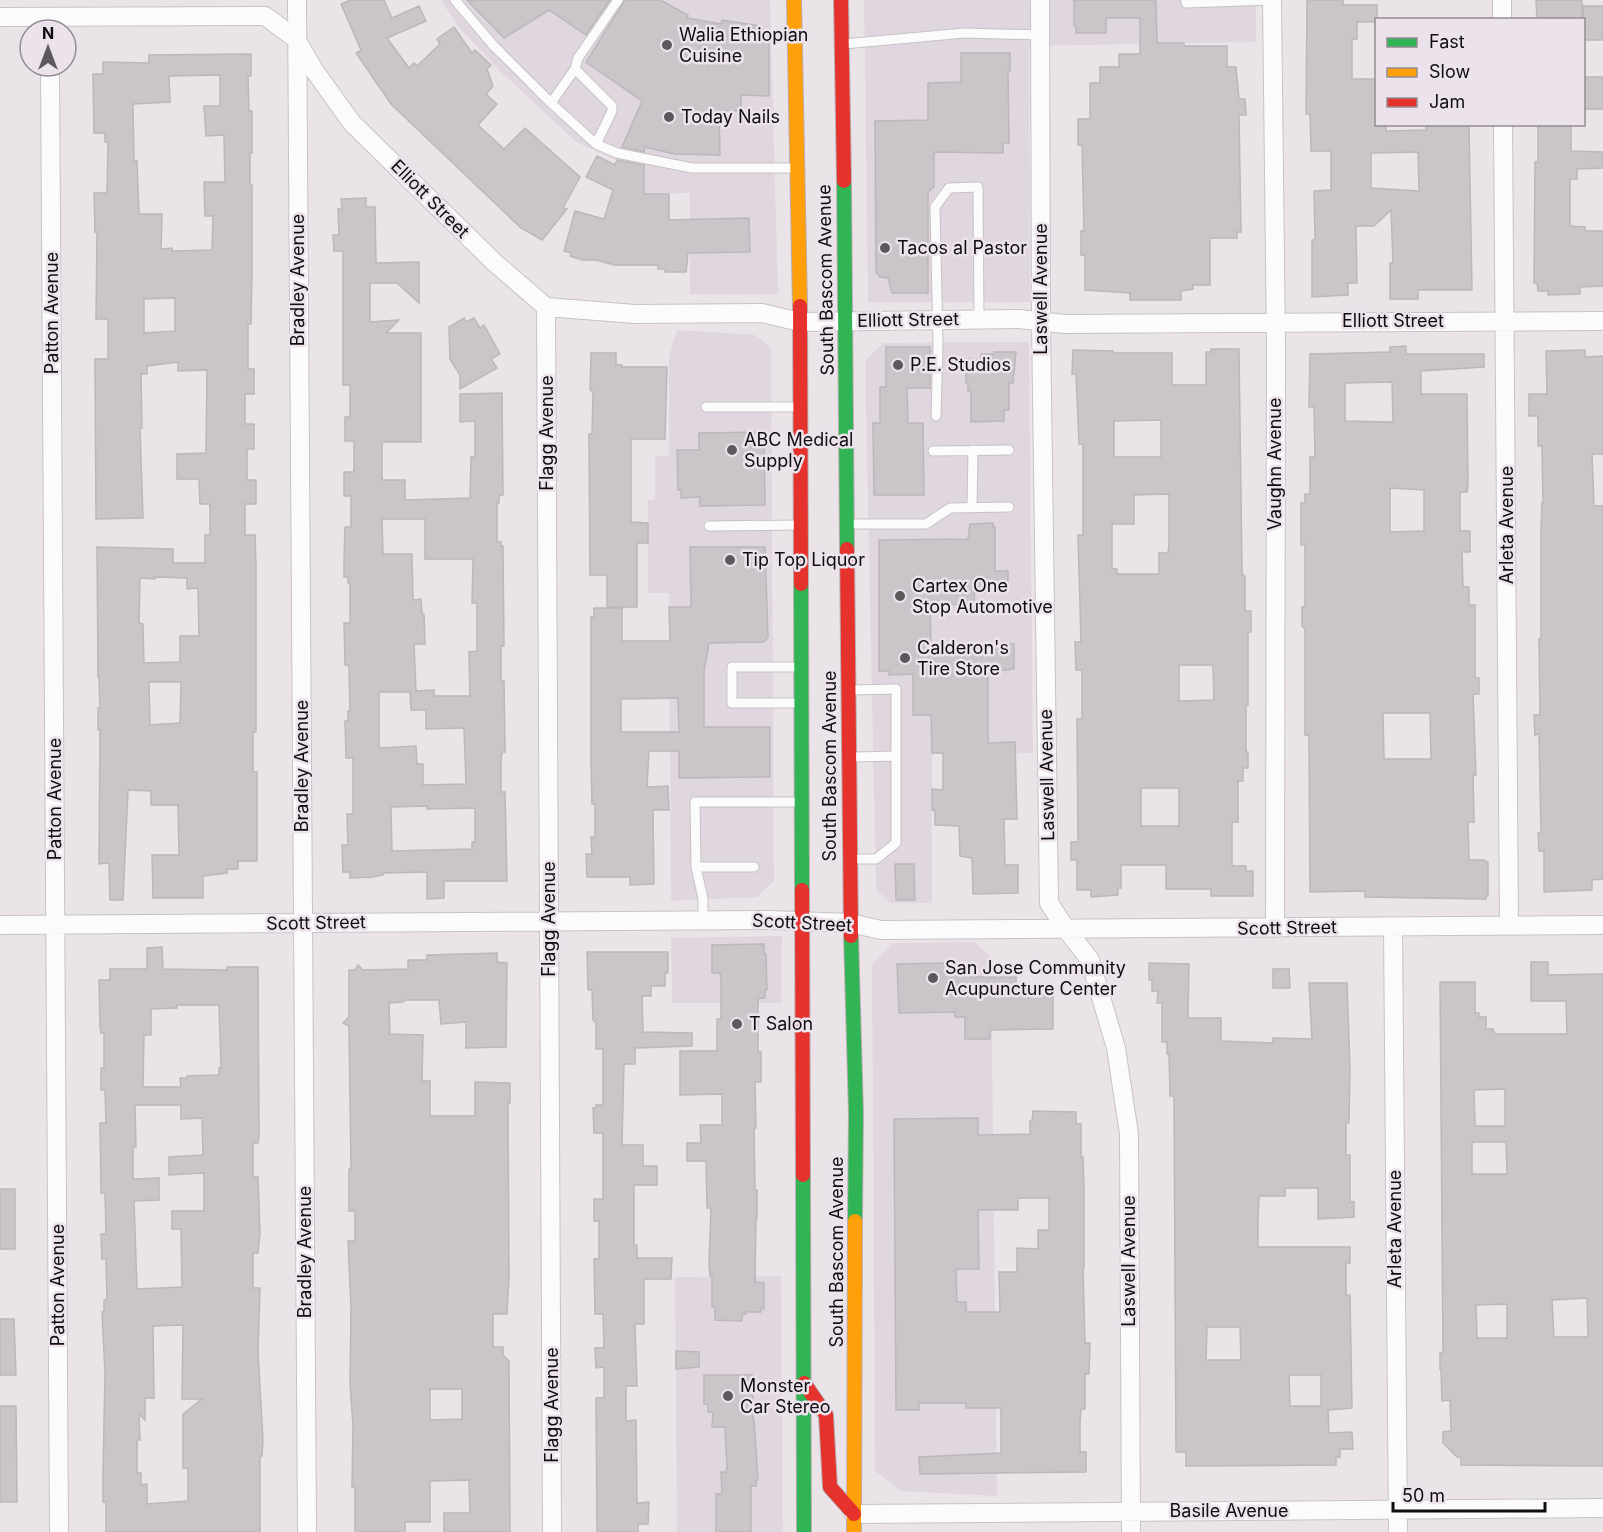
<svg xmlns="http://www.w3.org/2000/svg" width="1603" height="1532" font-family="Inter,sans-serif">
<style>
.built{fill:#e0d6df}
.building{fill:#cac5c9;stroke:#bbb7bb;stroke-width:1.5;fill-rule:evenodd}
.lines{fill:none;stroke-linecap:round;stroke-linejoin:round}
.lane-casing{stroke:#c6c2c6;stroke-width:11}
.street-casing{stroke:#c6c2c6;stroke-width:20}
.fast-casing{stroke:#bbacae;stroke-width:16}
.slow-casing{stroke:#bbacae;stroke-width:16}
.jam-casing{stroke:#bbacae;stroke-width:16}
.lane{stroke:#fcfbfc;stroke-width:9}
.street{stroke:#fcfbfc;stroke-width:18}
.fast{stroke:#30b455;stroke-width:14}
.slow{stroke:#ff9f0a;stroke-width:14}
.jam{stroke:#e5322d;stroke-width:14}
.poi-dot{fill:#5c585c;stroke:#ece2eb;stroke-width:2}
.labels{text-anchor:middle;stroke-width:5;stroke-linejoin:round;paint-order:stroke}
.poi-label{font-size:18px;fill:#100d10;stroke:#ece2eb;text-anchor:start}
.street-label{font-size:18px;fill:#100d10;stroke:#ece2eb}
</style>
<rect width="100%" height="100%" fill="#eae4e9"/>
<path class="built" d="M441 0H770L778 294H690V193L644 194V173L576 142 502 73 457 25Z
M864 0H1256V42L1029 46 1030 302H868Z
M677 330 755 335 771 348 774 881 757 897 671 901 669 593H648V500H655V456H669V357Z
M1029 342 1033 753 932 754V903H891L876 890 865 361 883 343Z
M782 936 781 1003H672L671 938Z
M974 942 991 957 997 1496 901 1491 875 1471 872 964 893 943Z
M781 1276 783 1532H677L675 1277Z"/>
<path class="building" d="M351 0H384L392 18 419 6 426 21 387 38 409 68 414 63 417 66 440 44 437 39 454 27 472 53 475 50 491 65 487 69 493 86 486 94 497 104 478 125 504 149 525 128 580 177 563 208 567 209 542 240 521 228 391 104 356 53 361 50 341 4Z
M467 0H610L586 35 549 10 504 38Z
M625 0H660L688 15 687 18 721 24 722 20 760 26 769 35V96L741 95V111H719L720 155 674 154 645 147 644 152 622 147 642 101 586 62Z
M1074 0H1156L1157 43H1184V46H1227V67H1236L1239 99H1245L1246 115H1239L1241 232H1237V238H1210V285H1193V289L1181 291V300H1130V293L1085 290V255H1081V231H1084L1082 145H1078V119H1090V83H1100V67H1119V54H1140V18H1106V33H1076V26H1074Z
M1307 0H1343V5H1377V22H1357V39H1352V79H1377V124H1386V131L1426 130V126H1431V124H1464V126H1469L1472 290H1418V299H1390V263H1393L1391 210 1374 226H1356L1357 283H1348V295L1312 297V240H1315L1314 191 1331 190V151H1311L1310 114H1306ZM1418 152 1419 191 1371 188V153Z
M1536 0H1582V20H1537Z
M1583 6H1603V40H1584Z
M961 53H1010V71H1008L1009 143H1003V153L934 152V187L928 192V293H892L888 278 880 277 876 272 875 121 928 120V83L961 82Z
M251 54V76H248L249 111H252V153H250V185H252V271L251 324H248V369H254V394H245V424H254V449H247V480H256V504H245V535H255L256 565V732H253V772H257V861H238V869H227V873L203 876V898H153L152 855H179L178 805H151V791L128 790 123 900H110L109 863 99 864 100 730H98V708H100L99 677H98L97 547 173 549V563H205V535H210V504H200L199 479H177V454L206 453 207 370 178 371V362L147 366V374H141L142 428H140L143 518 96 519 95 359H108V319H96L97 232H95L94 193H107L108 142H105V133H94L93 74H103V62L149 63V55ZM220 75V106H204L206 136 224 135 225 182H204L205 216H213L212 250 172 251V248L161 249 162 214H139L137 161H134L133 104 170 102 169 76ZM175 298V331L144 333V299ZM155 577 187 578V589L198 588 199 636H180V662L144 663 143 624 139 623 140 578 155 579ZM149 682H181L180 723 150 725Z
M1585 77H1603V109H1584Z
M1538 124H1571V151L1603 152V168L1577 169V179H1570V226L1585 227V231H1603V286L1580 287V294L1548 295V291H1538L1537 283H1534L1535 162H1538Z
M597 156 615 165 617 160 644 165V194H669V220L749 218 750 252 688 253 686 272H665V269H658V265H614L596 260H582L570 256 571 253 564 251 575 211 604 219 613 190 586 177Z
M366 198V207H375L376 263 419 262V303L397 283H370V322L399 320 386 333H421V442H382V480H405V500L470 498 471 457H475V421L460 422V394L502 393 503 495H499V503H497V542H501V546H503L504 646H501V681H504L505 748V752H502L501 759V792H505L507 881H444V898L427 899V872L383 873V875L373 877 350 878V872H343L342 845H348L347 814H353V758H346L345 721H348V711H350L349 665H345L344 623H350V583H348V577H344V561L345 527H351V496H344V472H354V441H345V417H350V385H343V251H334L333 235H339L338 209H342L341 199ZM382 519H425V559H473L472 603H477V651L469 652 470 696H434V690L416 691 414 644H425L424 614H422L421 599 413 600 412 554H383ZM379 692H410L411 710H426V729L464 728 466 784 423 785V764H417L416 746 379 748ZM427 806V809L475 808V842H472V849L392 851 391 807Z
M464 318 466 322 474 318 480 328 484 325 500 354 491 359 497 368 460 389V375L450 359 449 327Z
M1406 346V354H1484V367L1421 371V394H1467L1468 484 1467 492H1460V531H1470V552H1462L1463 587H1469V605H1475V678H1479V694H1473L1476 775H1473L1474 822H1468L1469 860H1485V862H1488V896H1486V899L1365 897V891L1310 892 1309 735H1305V629L1302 626V607H1304L1305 603V544L1301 545V503H1305V494H1310V457H1315L1314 407H1309L1310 354 1390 352V347ZM1392 382 1393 422 1345 421V383ZM1390 488 1424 490V531L1390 532ZM1383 713H1430L1431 759H1384Z
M886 347H930V388H907L908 423H923L924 495H874L873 423H880V387H886Z
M1211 349H1239L1242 571 1243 576H1245V611H1251V632H1248V705H1246V752H1248V768H1243V781H1238V822H1232V866H1246V871H1253V896H1211V889H1166V865H1121V888H1118V895L1091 897V890H1077V860H1071V842H1078L1077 719H1082V670H1076L1075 642H1081L1078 535H1083V444H1079L1076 374H1072L1073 350 1113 351V353H1172V385H1206V352H1211ZM1161 420V457H1114V421ZM1169 494V543L1168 553H1159V574H1117V569H1112V524H1134V495ZM1179 665H1213L1214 700 1179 701ZM1141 788H1179V826H1141Z
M1585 350V357L1603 356V454H1592L1594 506H1603V879L1592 880V890L1544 892V851H1539L1538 833H1541L1539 734 1535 735 1534 715H1540L1539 639H1541V531L1542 503H1543L1542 446H1538V416H1529V394H1547L1546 351Z
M994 352H1016L1013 383H1009V410H1004V421L971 422V391H968V383H966V359L981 360V354H994Z
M591 353H616V365H622V367H667L665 439H631V522L648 523V543H637V607H607V575H590L589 434H592L593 392 590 390Z
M764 432 765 505 700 506V497L681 498V490H678L677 450H699V433Z
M993 523V527H995V571H1008V592L974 593 975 604 930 605 931 646 1014 644V669L988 672V743L1015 742 1017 819H1004L1005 865H1018V893L973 894 972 858 960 856 959 826 935 825V811L932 810V789L943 790V753H932L931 715H913V674L889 675V671H879V540L968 539 970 524Z
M690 547H765L768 637 764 642 709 643 704 671V727H770V777L679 778V751H649L647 787 668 786 669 810H653L654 884 630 885V877H587L586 854H592L591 837H595V804H592L591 761V617H594V608H622V641H670L669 607H691ZM678 698 679 732H621V699Z
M895 864H914L915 900H896Z
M764 944V954H766L767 990H765V998H758V1052H761V1082H755L756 1128H754L755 1190H757V1219H756L755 1282 764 1283V1309L761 1308V1312H746V1314H742V1321L715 1320V1307H712V1276H710L709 1264 711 1208H707L706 1161H687V1143H701L700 1125H722V1094L680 1095V1051H717V1019H721V979L720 973H712V945Z
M162 947 163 969 227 970V967H258L259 1136 258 1143H253V1177H258L260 1233 258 1253H253V1288H260L258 1352 263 1440 262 1456H260V1532H106V1502H103V1473L105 1374 102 1312H104V1300L107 1299 106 1259H102L101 1234H106L105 1193H101L100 1123H106L105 1090H101V1068H104V1033H101L100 1027 99 980H110V969H147V948ZM177 1005H219L221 1068H219V1075L187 1076V1078H180L181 1087H143L144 1035H151V1009L177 1008ZM135 1105H181V1119L202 1118 203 1155 169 1157V1175L204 1173V1211H172V1229H181L182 1287 137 1289 134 1201 159 1200V1178L133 1179V1147H136ZM183 1325 182 1399H202L183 1414V1468H188V1501L147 1504V1484L141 1485V1473H137V1440H140L139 1414 145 1420V1398H154L153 1326Z
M587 952H668V973H665V986H651V996H642L643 1032 692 1033V1046L635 1048V1064H624L622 1145H643V1166H657V1185H634V1245H637V1258H672L671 1279H644V1324H635L637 1386H626V1421L636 1420 637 1503 649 1502 648 1524H638V1532H597L596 1398H604V1367L596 1368 595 1348H604L603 1314H595L594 1259H599V1221H594V1199H603V1133H594L593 1108H596V1105H603V1049H596V1023L593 1020 592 990H588Z
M497 953V962L507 963 506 1047 466 1048V1022L441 1024 439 1000H405L403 1002 389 1003 390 1034 423 1035 422 1081H430V1116H475V1082L510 1083V1103H508L509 1276 507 1314H493V1347H503V1355L509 1361 510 1532H444V1513H470L469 1480 430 1481V1522H405V1532H355V1487H352L353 1425 350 1384 351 1308 348 1241H355V1211H349V1169H351L349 1026 343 1023 349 1017V970H355L358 965 363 970 408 969V960H427V955ZM430 1389H462V1419L430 1420Z
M1531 962H1548V975L1603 974V1466L1461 1465V1457H1457L1443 1443V1432L1451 1431 1450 1400 1442 1401 1441 1369H1440V1353H1443L1440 982H1475V1013H1479V1017H1486V1029H1493L1495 1034H1567L1566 1001H1531ZM1505 1089V1126H1475L1474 1090ZM1472 1142H1506L1507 1174H1472ZM1587 1298 1588 1337H1554L1552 1300ZM1507 1304V1338H1477L1476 1305Z
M951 963 952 966H970V977H1016V986L1053 988V1029L990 1030V1039H965V1017H955V1012L899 1013 897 964Z
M1149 963 1189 964 1188 1018H1221V1041L1273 1043V1038L1312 1039 1309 983H1347L1350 1068 1349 1123H1346V1155H1350V1202H1354V1217L1318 1219V1188H1285V1196H1259L1258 1221V1247H1350V1263H1346V1295H1350L1352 1408 1328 1410 1329 1433 1352 1432 1353 1449H1340V1457H1336V1465L1186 1466V1452H1176L1174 1096H1170L1169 1054H1167V1042H1162V1003H1157L1158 991H1152V980H1149ZM1207 1327H1240L1241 1360H1206ZM1289 1375H1321V1406H1290Z
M1273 969H1289L1290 988H1273Z
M1033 1111 1076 1112V1124H1081V1157H1083L1084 1186V1268H1083L1085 1343H1090L1089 1374H1085V1409H1081L1080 1421V1452H1086V1472L920 1474 919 1457 1001 1453V1408H966V1403H919V1410H896L894 1119 978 1118V1135L1030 1134V1121H1032ZM1018 1198H1049V1230H1038V1249L1017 1248V1272H999L1000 1312H966V1302H957L956 1269H979L978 1210H1018Z
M0 1189H15V1249H0Z
M0 1319H14L16 1375H0Z
M676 1351 699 1352V1367L676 1369Z
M704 1375H753V1420H754L758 1480H756V1486H751V1532H716V1494H722L721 1472H726L727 1467 725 1427H712L713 1412H708V1404H704Z
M0 1406H16L17 1502H0Z"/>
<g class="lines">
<defs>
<path id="lane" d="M455 0 493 45 551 103
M618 0 578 58 575 69 551 103 596 144 617 153 692 168H794
M1186 0V3L1272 0
M844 44 964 33 1040 35
M575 69 612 106V111L596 144
M706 407H797
M936 416 938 343 935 207 949 188 978 187 979 320
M933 451 1009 450
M972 508 973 450
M849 524H926L950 508 1009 507
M709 526 797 525
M797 667H732V703H799
M851 690 896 689V843L876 859H851
M853 757 896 756
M696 867H754
M703 920V899L696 867 695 802H799"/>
<path id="street" d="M297 0 307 1532
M1040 0 1041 322 1049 903 1066 929 1090 960 1116 1048 1129 1134 1131 1532
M1272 0 1276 346 1275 928
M1502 0V20
M0 17 265 16 296 39 314 70 352 123 495 263 546 307 635 314 762 313 800 322 1019 319 1065 324 1603 321
M50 66 59 1532
M1503 124 1509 926
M546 307 552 1532
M0 925 770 920 850 923 881 930 1603 925
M1393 927 1398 1532
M854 1514 1603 1508"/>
<path id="fast" d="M844 181 847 549
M801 584 802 890
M851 936 856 1113 855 1221
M803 1175 804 1532"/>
<path id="slow" d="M794 0 800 306
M854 1532 855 1221"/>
<path id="jam" d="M841 0 844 181
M800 306 801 584
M847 549 851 936
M802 890 803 1175
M804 1383 826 1415 830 1487 854 1514"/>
</defs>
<use href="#lane" class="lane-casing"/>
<use href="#street" class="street-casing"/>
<use href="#fast" class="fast-casing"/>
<use href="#slow" class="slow-casing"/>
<use href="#jam" class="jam-casing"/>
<use href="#lane" class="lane"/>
<use href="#street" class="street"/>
<use href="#fast" class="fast"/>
<use href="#slow" class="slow"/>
<use href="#jam" class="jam"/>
</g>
<g class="poi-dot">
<circle cx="667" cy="45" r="6"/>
<circle cx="669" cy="117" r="6"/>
<circle cx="885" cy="248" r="6"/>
<circle cx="898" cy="365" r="6"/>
<circle cx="732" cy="450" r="6"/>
<circle cx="730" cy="560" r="6"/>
<circle cx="900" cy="596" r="6"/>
<circle cx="905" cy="658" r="6"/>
<circle cx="933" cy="978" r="6"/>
<circle cx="737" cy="1024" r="6"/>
<circle cx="728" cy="1396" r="6"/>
</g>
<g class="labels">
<g class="poi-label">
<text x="679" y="41">Walia Ethiopian<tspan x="679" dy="21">Cuisine</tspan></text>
<text x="681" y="123">Today Nails</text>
<text x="897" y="254">Tacos al Pastor</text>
<text x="910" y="371">P.E. Studios</text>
<text x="744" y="446">ABC Medical<tspan x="744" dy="21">Supply</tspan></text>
<text x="742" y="566">Tip Top Liquor</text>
<text x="912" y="592">Cartex One<tspan x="912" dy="21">Stop Automotive</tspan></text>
<text x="917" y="654">Calderon's<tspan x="917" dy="21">Tire Store</tspan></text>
<text x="945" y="974">San Jose Community<tspan x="945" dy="21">Acupuncture Center</tspan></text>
<text x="749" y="1030">T Salon</text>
<text x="740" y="1392">Monster<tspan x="740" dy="21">Car Stereo</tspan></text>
</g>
<g class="street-label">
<text transform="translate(430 199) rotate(45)" y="6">Elliott Street</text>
<text transform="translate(298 280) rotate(-90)" y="6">Bradley Avenue</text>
<text transform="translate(826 280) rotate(-91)" y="6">South Bascom Avenue</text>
<text transform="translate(1041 289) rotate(-90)" y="6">Laswell Avenue</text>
<text transform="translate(52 313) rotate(-90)" y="6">Patton Avenue</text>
<text transform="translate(908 320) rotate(-1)" y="6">Elliott Street</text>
<text x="1393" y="327">Elliott Street</text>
<text transform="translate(547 433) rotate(-90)" y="6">Flagg Avenue</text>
<text transform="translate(1275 464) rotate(-90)" y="6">Vaughn Avenue</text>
<text transform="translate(1507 525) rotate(-90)" y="6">Arleta Avenue</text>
<text transform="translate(302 766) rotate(-90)" y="6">Bradley Avenue</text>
<text transform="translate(830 766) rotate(-90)" y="6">South Bascom Avenue</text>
<text transform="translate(1047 775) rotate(-91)" y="6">Laswell Avenue</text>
<text transform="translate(55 799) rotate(-90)" y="6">Patton Avenue</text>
<text transform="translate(549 919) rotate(-90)" y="6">Flagg Avenue</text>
<text transform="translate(316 923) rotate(-1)" y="6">Scott Street</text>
<text transform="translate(802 923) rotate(3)" y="6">Scott Street</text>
<text transform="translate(1287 928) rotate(-1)" y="6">Scott Street</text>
<text transform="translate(1395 1229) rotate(-90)" y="6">Arleta Avenue</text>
<text transform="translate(305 1252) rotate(-90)" y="6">Bradley Avenue</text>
<text transform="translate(837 1252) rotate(-90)" y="6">South Bascom Avenue</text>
<text transform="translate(1129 1261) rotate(-90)" y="6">Laswell Avenue</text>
<text transform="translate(58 1285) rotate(-90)" y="6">Patton Avenue</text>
<text transform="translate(552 1405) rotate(-90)" y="6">Flagg Avenue</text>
<text x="1229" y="1517">Basile Avenue</text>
</g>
</g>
<rect x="1375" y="18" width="210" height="108" fill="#ece2eb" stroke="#948d93" stroke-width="1.5"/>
<rect x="1387" y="38" width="30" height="9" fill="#30b455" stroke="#948d93" stroke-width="1.5"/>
<text x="1429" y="48" font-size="18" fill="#100d10">Fast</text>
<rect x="1387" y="68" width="30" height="9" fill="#ff9f0a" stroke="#948d93" stroke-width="1.5"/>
<text x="1429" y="78" font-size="18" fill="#100d10">Slow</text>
<rect x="1387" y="98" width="30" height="9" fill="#e5322d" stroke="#948d93" stroke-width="1.5"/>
<text x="1429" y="108" font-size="18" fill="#100d10">Jam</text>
<g transform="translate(48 48)"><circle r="28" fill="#ece2eb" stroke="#948d93" stroke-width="1.5"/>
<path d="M0-4.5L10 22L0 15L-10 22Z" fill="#5c585c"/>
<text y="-9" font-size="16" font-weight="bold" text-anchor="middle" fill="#100d10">N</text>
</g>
<path d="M1393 1502v9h152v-9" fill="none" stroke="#100d10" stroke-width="3"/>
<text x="1402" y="1502" font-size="18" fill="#100d10" stroke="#ece2eb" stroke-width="4.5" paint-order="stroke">50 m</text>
</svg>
